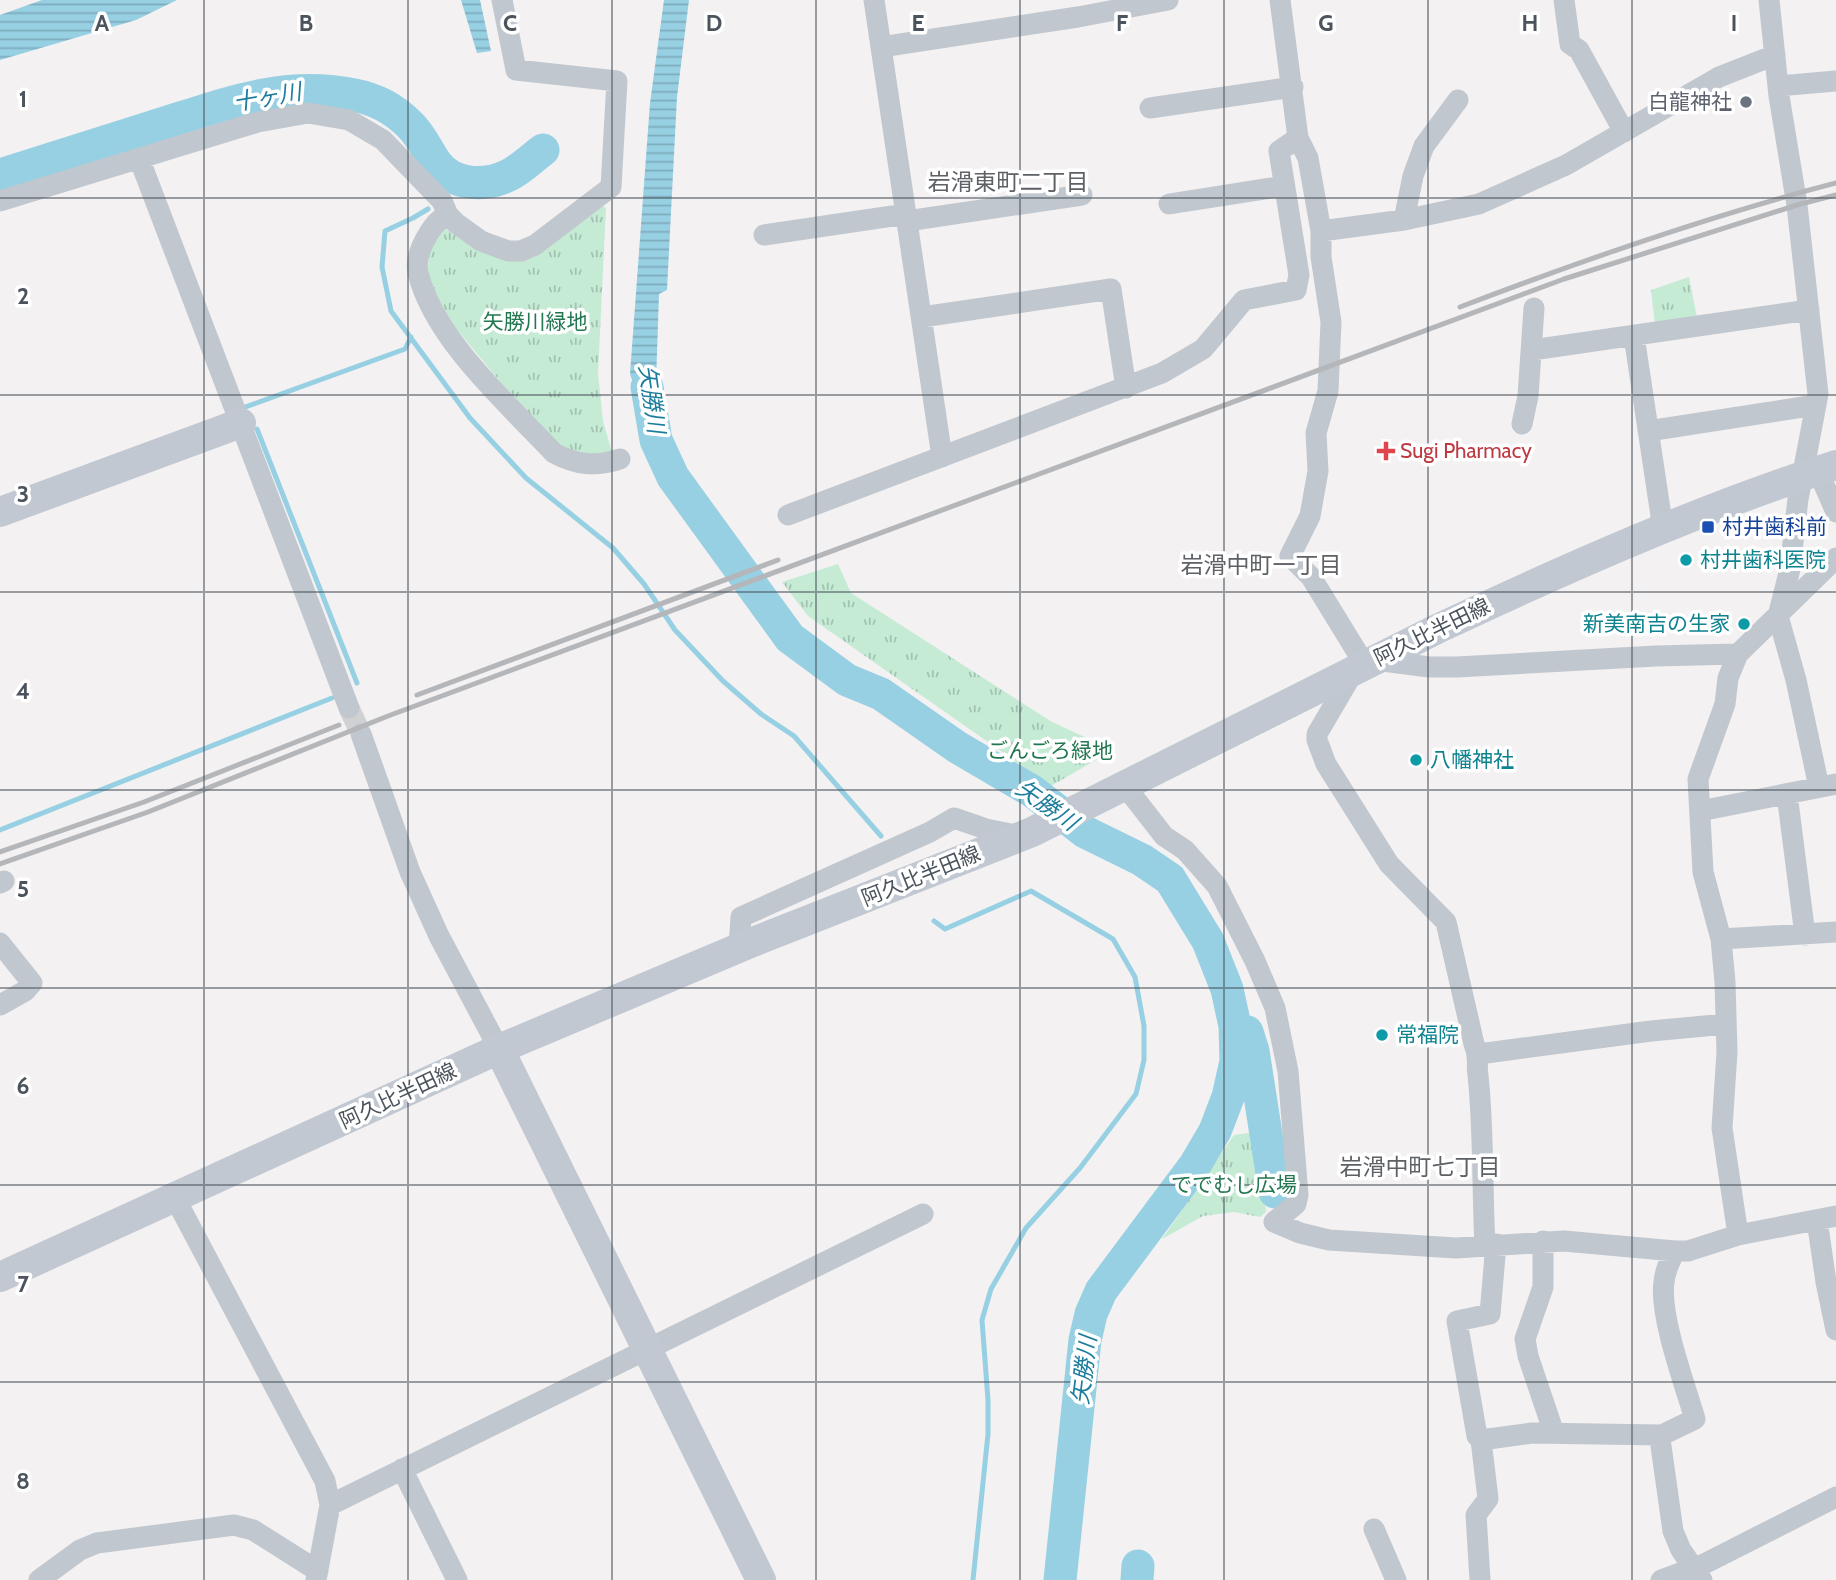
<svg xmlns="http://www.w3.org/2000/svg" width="1836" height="1580" font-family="Cabin,'Noto Sans JP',sans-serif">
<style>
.park{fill:url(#park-tufts)}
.water{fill:url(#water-rules)}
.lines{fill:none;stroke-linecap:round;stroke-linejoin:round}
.stream{stroke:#97d0e3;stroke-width:5}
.river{stroke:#97d0e3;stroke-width:33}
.street-tunnel{stroke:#d1d1d3;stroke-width:21;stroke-dasharray:21 10;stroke-linecap:butt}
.street{stroke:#c1c7ce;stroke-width:21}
.secondary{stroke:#c1c8d2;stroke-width:30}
.rail{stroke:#b4b6ba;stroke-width:5}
.grid{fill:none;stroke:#4b535c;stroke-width:2;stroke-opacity:0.55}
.worship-dot{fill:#6b7280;stroke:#fff;stroke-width:2.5}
.health-dot{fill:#e0444e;stroke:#fff;stroke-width:2.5}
.transit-dot{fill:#1a4fb4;stroke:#fff;stroke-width:2.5}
.culture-dot{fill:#0f9aa8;stroke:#fff;stroke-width:2.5}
.labels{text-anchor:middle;stroke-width:7;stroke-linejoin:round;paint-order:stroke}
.worship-label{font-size:21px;fill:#5b616d;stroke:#fff;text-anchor:end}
.park-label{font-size:21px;fill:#227650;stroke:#fff}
.health-label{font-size:21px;fill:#be3a42;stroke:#fff;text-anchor:start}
.transit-label{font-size:21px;fill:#164399;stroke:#fff;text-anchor:start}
.culture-label{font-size:21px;fill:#0d838f;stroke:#fff;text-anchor:start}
.street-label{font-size:21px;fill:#4b535c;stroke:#fff}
.water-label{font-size:23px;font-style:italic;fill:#1d7d9d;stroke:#fff}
.neighbourhood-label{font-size:23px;fill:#5e6165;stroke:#fff}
.grid-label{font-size:23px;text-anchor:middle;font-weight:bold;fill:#4b535c;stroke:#fff;stroke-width:7;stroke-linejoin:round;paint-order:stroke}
</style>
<defs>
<pattern id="park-tufts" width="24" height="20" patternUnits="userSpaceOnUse" patternTransform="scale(1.75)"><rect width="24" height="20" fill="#c5ebd5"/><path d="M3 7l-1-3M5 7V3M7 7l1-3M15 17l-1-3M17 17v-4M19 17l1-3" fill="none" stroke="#a2c1b0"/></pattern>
<pattern id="water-rules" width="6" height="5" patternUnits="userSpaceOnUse" patternTransform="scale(1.75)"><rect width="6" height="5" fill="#97d0e3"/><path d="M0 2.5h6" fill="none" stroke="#7dabbb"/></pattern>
</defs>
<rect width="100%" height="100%" fill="#f3f1f1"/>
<path class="park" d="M601 205 606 208 598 374 603 421 613 456 601 460 556 449 444 314 427 273 430 250 444 230 451 229 508 260Z
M1689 277 1697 318 1655 324 1651 290Z
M838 564 851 593 1052 722 1113 750 1051 786 808 616 782 582Z
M1255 1132 1266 1212 1260 1217 1234 1212 1203 1216 1162 1239 1234 1135Z"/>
<path class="water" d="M42 0H177L136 20 0 60V15Z
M461 0H480L491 51 477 53Z
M664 0H689L677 97 667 290 659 294 654 441 630 374 650 103Z"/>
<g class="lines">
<path class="stream" d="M428 209 413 218 385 231 382 267 391 311 470 418 526 478 613 548 644 584 675 630 723 681 761 714 794 736 881 836
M240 409 405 349 411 337
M257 429 357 683
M0 830 332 698
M934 921 945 929 1031 891 1113 939 1135 977 1144 1026V1060L1136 1094 1080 1168 1026 1228 991 1289 982 1320 988 1400V1434L973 1580
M1132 1572 1137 1571V1580"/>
<path class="river" d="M0 175C51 159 101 143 152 127 220 106 282 80 354 95 375 99 394 109 409 124 421 135 427 150 436 163 453 186 485 187 509 175 521 169 532 158 543 150
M647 387 656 440 673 477 790 638 847 680 881 694 957 747 1032 791 1085 832 1142 860 1170 879 1208 941 1227 989 1235 1026 1236 1061 1228 1097 1215 1131 1195 1165 1101 1291 1091 1314 1085 1340 1060 1580
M1247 1032 1253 1051 1275 1192
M1137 1580 1138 1566"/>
<path class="street-tunnel" d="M349 708 361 734"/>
<path class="street" d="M874 0 942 457
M1280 0 1298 138 1308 158 1321 231V257L1331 322 1328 391 1316 433 1318 471 1310 516 1290 556 1311 577 1365 665
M1564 0 1570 44 1579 50 1624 132
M1769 0 1779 96 1797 205 1818 394 1798 499 1790 569 1778 616 1796 680 1819 787
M881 47 1078 17 1168 0
M1778 86 1836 81
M1150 108 1293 87
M139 158 349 708
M0 201 258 122 308 113 349 120 383 140 442 201 448 215 456 223 481 241 508 251H521L535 245 611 187 617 81 516 70 502 0
M1169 204 1284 186
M448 215C438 220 435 224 429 233 422 244 415 259 418 273 434 339 508 404 554 453 576 465 596 467 620 459
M1404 220 1413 176 1424 146 1458 100
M907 221 1082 195
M1321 231 1404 220 1479 204 1566 165 1719 77 1775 55
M764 235 906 214
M922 317 1111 289 1126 388
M1634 336 1663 529
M1532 350 1809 310
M1522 424 1528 396 1534 308
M1648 431 1816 405
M1818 471 1836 512
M788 515 1162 373 1203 349 1244 300 1296 290 1299 275 1279 151 1298 138
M1375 660 1429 667H1457L1656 656 1738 654
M1354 671 1317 734V740L1326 764 1389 864 1446 922 1474 1044C1480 1057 1476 1062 1478 1075 1484 1132 1482 1189 1485 1246
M361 734 410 872 439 936 499 1049
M1125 786 1164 836 1185 850 1217 886 1255 961 1275 1008 1288 1071 1298 1195 1296 1204 1274 1222
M1787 794 1805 935
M1700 811 1836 784
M0 883 4 881
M1721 939 1836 932
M0 943 32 983 25 991 0 1005
M739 948 741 917 930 832 954 818 986 829 1021 836
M1479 1054 1651 1031 1726 1024
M175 1198 325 1481 330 1505 316 1580
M1817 1220 1826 1282 1836 1330
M1274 1222 1300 1233 1329 1240 1456 1248 1564 1241 1675 1251H1688L1738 1235 1836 1216
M1738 1235 1722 1128 1727 1052 1725 982 1721 939 1703 872 1698 779 1725 704 1728 678 1738 654 1836 558
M1543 1241V1287L1525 1339 1528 1356 1554 1433
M1675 1251C1670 1261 1665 1270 1664 1282 1659 1315 1685 1385 1695 1419L1662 1435 1660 1439 1673 1531 1681 1550 1702 1580
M1481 1440 1532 1433 1662 1435
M402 1469 457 1580
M330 1505 923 1214
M1374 1529 1396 1580
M39 1580 80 1550 97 1543 234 1525 253 1530 318 1571
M1480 1580 1476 1515 1488 1499 1481 1440 1477 1436 1457 1321 1490 1314 1496 1244
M1661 1580 1704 1564 1836 1497"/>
<path class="secondary" d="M0 512 241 423
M499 1049 761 1580
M0 1277 499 1049 753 942 1032 832 1437 629C1567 568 1699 509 1836 465"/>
<path class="rail" d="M1460 307C1583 260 1709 216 1836 183
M417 695 778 560
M0 852 144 802 339 725
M0 864 148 812 388 716 1564 279 1797 205 1836 195"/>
</g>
<path class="grid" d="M204 0V1580M408 0V1580M612 0V1580M816 0V1580M1020 0V1580M1224 0V1580M1428 0V1580M1632 0V1580M0 198H1836M0 395H1836M0 592H1836M0 790H1836M0 988H1836M0 1185H1836M0 1382H1836"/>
<circle class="worship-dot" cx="1746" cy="102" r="7"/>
<path class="health-dot" d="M1382.5 440.5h7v7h7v7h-7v7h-7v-7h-7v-7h7z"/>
<rect class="transit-dot" x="1701" y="520" width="14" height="14" rx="3.5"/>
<g class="culture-dot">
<circle cx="1686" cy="560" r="7"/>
<circle cx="1744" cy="624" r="7"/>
<circle cx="1416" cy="760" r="7"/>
<circle cx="1382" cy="1035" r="7"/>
</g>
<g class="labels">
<g class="worship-label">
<text x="1732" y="109">白龍神社</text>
</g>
<g class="park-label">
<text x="535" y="329">矢勝川緑地</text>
<text x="1050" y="758">ごんごろ緑地</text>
<text x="1234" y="1192">ででむし広場</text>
</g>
<g class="health-label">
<text x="1400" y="458">Sugi Pharmacy</text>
</g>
<g class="transit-label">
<text x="1722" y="534">村井歯科前</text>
</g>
<g class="culture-label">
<text x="1700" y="567">村井歯科医院</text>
<text x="1730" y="631" text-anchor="end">新美南吉の生家</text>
<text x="1430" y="767">八幡神社</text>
<text x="1396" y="1042">常福院</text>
</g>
<g class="street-label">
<text transform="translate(1432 632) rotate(-26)" y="7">阿久比半田線</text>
<text transform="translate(921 876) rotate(-22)" y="7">阿久比半田線</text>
<text transform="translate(398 1096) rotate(-25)" y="7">阿久比半田線</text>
</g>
<g class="water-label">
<text transform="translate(267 97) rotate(-10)" y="8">十ヶ川</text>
<text transform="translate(652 399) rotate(82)" y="8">矢勝川</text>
<text transform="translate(1047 805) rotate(35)" y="8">矢勝川</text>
<text transform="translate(1084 1370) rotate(-83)" y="8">矢勝川</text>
</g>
<g class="neighbourhood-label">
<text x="1008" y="190">岩滑東町二丁目</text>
<text x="1261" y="573">岩滑中町一丁目</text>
<text x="1420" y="1175">岩滑中町七丁目</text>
</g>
</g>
<g class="grid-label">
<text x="102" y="31">A</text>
<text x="306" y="31">B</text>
<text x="510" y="31">C</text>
<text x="714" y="31">D</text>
<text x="918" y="31">E</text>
<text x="1122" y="31">F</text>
<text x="1326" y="31">G</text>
<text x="1530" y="31">H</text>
<text x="1734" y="31">I</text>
<text x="23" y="107">1</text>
<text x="23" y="304">2</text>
<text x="23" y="502">3</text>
<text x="23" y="699">4</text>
<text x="23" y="897">5</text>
<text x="23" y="1094">6</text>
<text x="23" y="1292">7</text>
<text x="23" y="1489">8</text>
</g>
</svg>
